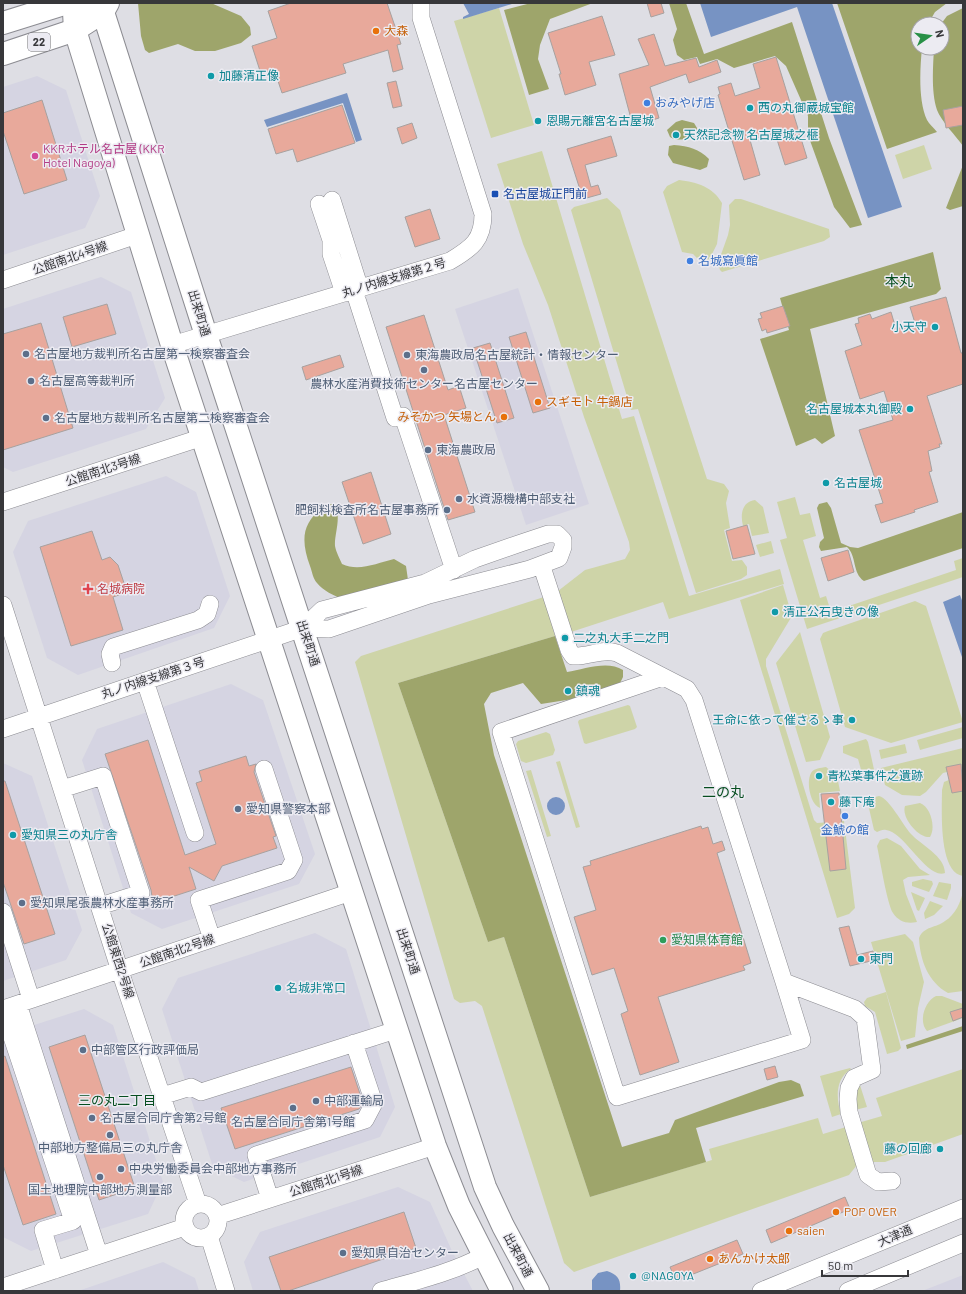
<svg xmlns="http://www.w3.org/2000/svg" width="966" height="1294" font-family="Barlow,'Noto Sans JP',sans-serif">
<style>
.built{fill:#d5d4e2}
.green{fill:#ced4a8}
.forest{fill:#9ea56b}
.water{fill:#7793c3}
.building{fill:#e8a99b;stroke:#a7a19f}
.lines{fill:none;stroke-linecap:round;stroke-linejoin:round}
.minor-casing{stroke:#8c8c92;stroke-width:18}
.major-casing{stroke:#8c8c92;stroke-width:24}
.highway-casing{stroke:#8c8c92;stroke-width:24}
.minor{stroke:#fff;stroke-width:17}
.major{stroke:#fff;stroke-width:22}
.highway{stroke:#fff;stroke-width:22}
.food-dot{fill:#e8710a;stroke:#ecebf2;stroke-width:1.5}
.culture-dot{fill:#0f9aa8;stroke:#ecebf2;stroke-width:1.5}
.shop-dot{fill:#3f7fe0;stroke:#ecebf2;stroke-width:1.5}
.hotel-dot{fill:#d1479c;stroke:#ecebf2;stroke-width:1.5}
.transit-dot{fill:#1a4fb4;stroke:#ecebf2;stroke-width:1.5}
.service-dot{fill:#5c6f8a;stroke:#ecebf2;stroke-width:1.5}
.health-dot{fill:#e0444e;stroke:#ecebf2;stroke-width:1.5}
.leisure-dot{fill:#2e9e5b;stroke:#ecebf2;stroke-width:1.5}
.labels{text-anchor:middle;stroke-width:3;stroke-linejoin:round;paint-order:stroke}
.shield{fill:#ecebf2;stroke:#6d6d71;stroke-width:1}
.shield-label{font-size:11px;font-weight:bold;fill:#37373a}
.food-label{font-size:12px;fill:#c56008;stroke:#ecebf2;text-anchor:start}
.culture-label{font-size:12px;fill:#0d838f;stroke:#ecebf2;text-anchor:start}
.shop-label{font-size:12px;fill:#366cbe;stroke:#ecebf2;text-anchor:start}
.hotel-label{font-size:12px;fill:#b23c85;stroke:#ecebf2;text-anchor:start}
.transit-label{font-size:12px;fill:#164399;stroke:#ecebf2;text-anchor:start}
.street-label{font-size:12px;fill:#37373a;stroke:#ecebf2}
.service-label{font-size:12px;fill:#4e5e75;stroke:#ecebf2;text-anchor:start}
.health-label{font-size:12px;fill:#be3a42;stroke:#ecebf2;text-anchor:start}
.leisure-label{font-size:12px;fill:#27864d;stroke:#ecebf2;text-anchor:start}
.neighbourhood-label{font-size:13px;fill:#074e20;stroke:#ecebf2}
.quarter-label{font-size:14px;fill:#074e20;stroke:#ecebf2}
</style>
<rect width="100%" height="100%" fill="#dedee4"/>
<path class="built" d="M37 76 66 90 100 196 85 228 3 255V87Z
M101 277 131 292 165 398 146 429 13 472 3 467V309Z
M518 288 589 504 526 525 455 309Z
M166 476 196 492 230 596 214 628 78 675 47 658 13 552 28 521Z
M231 684 263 700 315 854 299 884 162 929 131 913 82 760 97 729Z
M3 763 32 776 82 930 66 960 3 981Z
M315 933 346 949 395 1107 380 1137 244 1182 213 1167 162 1009 178 978Z
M84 1009 113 1025 163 1182 148 1214 31 1251 3 1237V1035Z
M398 1187 430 1202 452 1251 473 1291H253L244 1262 260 1232Z
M163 1262 195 1278 199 1291H78Z
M963 1275V1291H922Z"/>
<path class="green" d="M499 8 534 125 491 138 454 21Z
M924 145 932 169 903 179 895 155Z
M542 151 622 419 634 416 689 596 780 569 784 584 669 619 663 602 571 632 558 591 585 570 625 559 630 550 629 542 584 417 548 305 523 244 497 164Z
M679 180C697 182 713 187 722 203L717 244 708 262 702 263 693 254 682 252 663 192 667 186Z
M607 198 620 210 707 479 724 484 729 491 726 503 730 528 724 530 732 561 742 560 747 567V575L741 579 696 593 638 409 631 410 571 210 574 207Z
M735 199H741L829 229 830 237 824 241 722 272 720 270 718 263 728 235 730 225 729 205Z
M795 497 800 515 810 513 816 536 803 540 820 598 826 596 831 612 956 570 954 561 963 558V577L807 629 780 540 787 538 777 502Z
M755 500 763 507 769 533 752 536 749 524 743 526C740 514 742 502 755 500Z
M771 541 774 553 760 557 756 545Z
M783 585 792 616 766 659V666L814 820 817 823 844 821 855 908 849 914 837 918 740 600Z
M544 597 555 636 398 683 488 942 504 937 590 1197 712 1160 709 1149 818 1118 823 1134 846 1127 857 1165 849 1175 574 1272 564 1263 482 1006 475 1001 460 1003 454 999 355 662 361 656Z
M915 601 926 606 963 722 891 743 845 727 820 639 823 633 828 631Z
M800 632 830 737 820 760 806 762 776 663Z
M628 705 630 706 637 727 635 729 586 744 584 743 578 722 579 720Z
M963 727V738L920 750 917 740Z
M546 732 550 734 555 750 553 755 526 763 521 761 516 744 518 741Z
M866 739 868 742 875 774 873 778 864 780 858 759 843 753V746Z
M905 744 907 753 881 759 879 750Z
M963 748V768L943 773 926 792 920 796 902 795 885 785 881 768Z
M560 761 580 827 576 828 556 762Z
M826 767 837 776 840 791 819 793 820 808C810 804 806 782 811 773 814 768 821 768 826 767Z
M531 770 551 836 547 837 526 771Z
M963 774V876C938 873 942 808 942 790L944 782Z
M879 796C890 799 902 824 911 834 921 845 945 856 945 873 927 880 904 831 886 830 883 829 880 831 877 832L874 830 868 804 871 798Z
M920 803C931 807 936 828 930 837 918 838 901 817 905 806Z
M887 838 901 846 920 869 930 875 908 877 903 880 906 894 917 922C907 924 899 922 893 913 887 904 880 859 877 846L880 840Z
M923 879 932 881 933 884 929 892 912 886V882Z
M939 882 951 884V888L947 900 933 896Z
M963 891V991L948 993C928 982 920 960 919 938 924 926 936 928 945 921 955 915 961 902 963 891Z
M911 892 925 898 919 911 917 910Z
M930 901 943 906 934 915 925 919 924 913Z
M905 934 913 942 924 982 918 1008 915 1037 901 1041 871 942Z
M886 992 901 1048 898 1051 887 1054 875 1012 865 1006 864 1002 867 998Z
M936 996H942L963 1004V1018L927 1031C918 1021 925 1001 936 996Z
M850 1068 851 1069C835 1079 836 1098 841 1114L832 1117 820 1076Z
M963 1069V1134L885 1162H871L858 1123 882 1116 876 1098Z
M859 1082 867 1107 855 1110 854 1094Z"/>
<path class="forest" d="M138 3H211L241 16 250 27 251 35 241 43 215 51H195L178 44 149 53 145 50 141 36Z
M531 3H593L550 19 540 45 538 59 549 89 529 95 504 10Z
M669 3H686L704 54 792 22 829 138 862 225 850 228 834 207 808 135V116L786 66 775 56 734 68 717 59 700 64 697 57 684 60 677 55 673 40 677 29Z
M837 3H947L935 12 928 24H918V48H922C920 68 918 101 927 120 929 124 934 128 937 132L887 149Z
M963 8V146C956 136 941 121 937 110 931 92 933 67 934 48H942L941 24 947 16Z
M682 120 694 123 697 128 698 134C690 139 678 142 670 137L667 130 676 122Z
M674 145C689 146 699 149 709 159L707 167 700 170 673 163 668 155 669 146Z
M963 165V206L950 210 946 208Z
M933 252 941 289 936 294 810 329 835 436 822 444 815 438 796 446 760 339 789 330 780 298Z
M827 502 831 508 841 543 850 547 858 548 963 512V548L864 581C852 573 857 556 847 547L821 551 819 547 820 542 824 538 817 508 819 504Z
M328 504H333C343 514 334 534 335 546 336 552 340 559 342 564 359 572 377 563 394 559L406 566 408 580 343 600C334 595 323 591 317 583 313 579 312 571 310 566 300 538 302 521 328 504Z
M555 636 567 672C584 669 608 660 623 670V677L620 683 573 699 541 704 523 683 491 693 484 704 494 755 622 1147 669 1133 675 1120 779 1082 791 1080 800 1084 804 1096 696 1128 706 1162 590 1197 504 937 488 942 398 683Z
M963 1026V1031L907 1049 906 1045Z"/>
<path class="water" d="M463 3H515L463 19V17L469 14Z
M700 3H832L902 207 868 218 797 7 711 37Z
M347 93 362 140 356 142 343 103 267 127 264 120Z
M960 595 963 603V660L943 602Z
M547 806a9 9 0 1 1 18 0a9 9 0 1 1-18 0Z
M607 1271C618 1275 621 1279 620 1291H592V1280L598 1273Z"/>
<path class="building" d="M291 3H387L401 44 397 45 403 69 393 72 388 50 343 64 346 73 282 93 274 69 261 74 252 46 277 38 268 11Z
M647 3H661L664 13 651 17Z
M602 16 615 55 589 62 596 85 565 95 559 74H561L548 33Z
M654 34 665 66 696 58 699 67 717 60 721 72 689 83 686 74 650 87 659 118 633 126 619 74 649 65 638 39Z
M776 57 807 158 785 165 775 133 750 140 760 175 744 180 718 95 720 94 718 87 731 83 735 96 760 88 753 64Z
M396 81 402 106 393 108 387 83Z
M42 100 67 180 24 194 3 131V113Z
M342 105 355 143 297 162 293 149 276 154 268 129Z
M963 106V125L946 128 943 110Z
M412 123 417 138 402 144 397 128Z
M611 136 617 156 585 165 591 187 598 185 601 194 583 199 567 149Z
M430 209 440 239 415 247 405 217Z
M946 297 961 353H963V384L927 396 942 444H939L940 447 928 451 932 471 929 472 938 502 914 510 915 512 881 523 875 505 883 503 859 430 893 420 884 391 860 399 845 351 862 345 855 324 859 323 858 318 870 314 872 319 891 312 896 329 915 323 910 307Z
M107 304 116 334 72 347 63 317Z
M783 306 790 326 767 333 766 329 762 331 758 319 762 318 760 313Z
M424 315 448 390 459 386 466 408 444 415 475 512 448 520 386 327Z
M41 323 73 428 3 450V334Z
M526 332 550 408 533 413 509 337Z
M490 343 514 418 497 423 473 348Z
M340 355 344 367 306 380 302 367Z
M371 472 391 534 363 544 342 482Z
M747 525 755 554 733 559 726 531Z
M92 531 102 560 110 557 118 565 124 583 122 594 113 597 123 630 71 646 40 547Z
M848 550 854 572 828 581 821 558Z
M148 740 185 855 216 844 196 783 202 781 199 771 246 756 249 766 256 764 254 772 276 836 273 837 277 848 222 866 214 881 189 867 196 889 153 903 151 890 105 754Z
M961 764 963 791 952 793 946 767Z
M3 781H5L55 934 24 944 3 882Z
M839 793 846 869 830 871 821 794Z
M701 826 702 829 708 827 713 844 722 841 725 850 717 853 751 963 743 966 745 970 658 997 679 1062 640 1075 621 1014 628 1011 614 968 592 975 574 917 596 910 583 867 591 865 590 861Z
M849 926 857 955 873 951 875 960 850 966 839 928Z
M963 1008V1017L953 1021 950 1012Z
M85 1035 135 1188 99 1200 49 1047Z
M5 1056 56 1214 23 1225 3 1165V1057Z
M775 1066 778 1077 767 1080 764 1069Z
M351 1067 363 1103 359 1109 235 1149 221 1108Z
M845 1197 850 1209 771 1243 766 1230Z
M404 1212 416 1248 288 1291H281L269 1257Z
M737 1240 743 1254 676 1281 670 1267Z"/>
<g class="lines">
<defs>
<path id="minor" d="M332 200 360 289
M319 204 331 240V254L344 293
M3 280 137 235
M354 290 395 418 403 416 454 570
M172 345 450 261C472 248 483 240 483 214L421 18V3
M3 502 203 437
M544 573 569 650 573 656C589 657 602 648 617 653L687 689 694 700 784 982 855 1009 865 1018 872 1070 854 1078 849 1088 848 1099 849 1112 868 1175 878 1182 892 1181
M3 605 120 971 198 1204
M112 663 110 654 113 647 198 620 207 614 210 604
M663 677 501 732 617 1097 802 1040 784 982
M145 681 195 833
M3 729 303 628 329 629 429 595 530 569 559 558 563 547V540L557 534H548L521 543 475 559 425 583 322 610 303 628
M62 789 103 776 141 893 100 906
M3 912 31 999
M212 939 199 900 288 871 294 860 264 769
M18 1004 99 1255
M3 1009 351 892
M3 1010 73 1221 43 1230 55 1270
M162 1096 191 1087 201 1092 396 1030
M270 1199 256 1155 365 1120 374 1103 354 1043
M184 1221a17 17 0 1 1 34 0a17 17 0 1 1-34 0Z
M217 1216 435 1146
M209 1236 226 1291
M3 1287 185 1227
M381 1291C416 1281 451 1273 483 1256
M761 1291 963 1208
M848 1291 963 1243"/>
<path id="major" d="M80 3 103 12 206 335 485 1187 503 1226 538 1291
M74 12 75 30 172 345 435 1146 459 1206 502 1291"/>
<path id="highway" d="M3 23 67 3
M3 54 75 30 103 12 108 3"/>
</defs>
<use href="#minor" class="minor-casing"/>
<use href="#major" class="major-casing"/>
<use href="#highway" class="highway-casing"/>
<use href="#minor" class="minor"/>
<use href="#major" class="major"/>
<use href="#highway" class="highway"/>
</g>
<g class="food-dot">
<circle cx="376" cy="31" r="4"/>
<circle cx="538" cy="402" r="4"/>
<circle cx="504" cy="417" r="4"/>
<circle cx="836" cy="1212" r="4"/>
<circle cx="789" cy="1231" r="4"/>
<circle cx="710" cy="1259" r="4"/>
</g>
<g class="culture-dot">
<circle cx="211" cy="76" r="4"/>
<circle cx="750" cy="108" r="4"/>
<circle cx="538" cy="121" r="4"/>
<circle cx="676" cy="135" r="4"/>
<circle cx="935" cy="327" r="4"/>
<circle cx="910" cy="409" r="4"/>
<circle cx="826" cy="483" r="4"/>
<circle cx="775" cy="612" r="4"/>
<circle cx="565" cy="638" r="4"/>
<circle cx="568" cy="691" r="4"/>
<circle cx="852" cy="720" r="4"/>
<circle cx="819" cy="776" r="4"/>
<circle cx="831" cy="802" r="4"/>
<circle cx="13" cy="835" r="4"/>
<circle cx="861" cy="959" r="4"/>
<circle cx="278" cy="988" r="4"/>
<circle cx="940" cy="1149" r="4"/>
<circle cx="633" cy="1276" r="4"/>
</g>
<g class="shop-dot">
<circle cx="647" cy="103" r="4"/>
<circle cx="690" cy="261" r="4"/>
<circle cx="845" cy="816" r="4"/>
</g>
<circle class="hotel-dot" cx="35" cy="156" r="4"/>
<rect class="transit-dot" x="491" y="190" width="8" height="8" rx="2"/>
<g class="service-dot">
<circle cx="26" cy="354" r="4"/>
<circle cx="407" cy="355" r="4"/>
<circle cx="424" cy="370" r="4"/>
<circle cx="31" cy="381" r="4"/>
<circle cx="46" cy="418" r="4"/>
<circle cx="428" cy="450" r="4"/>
<circle cx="459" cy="499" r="4"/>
<circle cx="447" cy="510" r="4"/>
<circle cx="238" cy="809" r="4"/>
<circle cx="22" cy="903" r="4"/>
<circle cx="83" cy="1050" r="4"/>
<circle cx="316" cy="1101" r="4"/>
<circle cx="293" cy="1108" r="4"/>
<circle cx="92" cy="1118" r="4"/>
<circle cx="110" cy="1135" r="4"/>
<circle cx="121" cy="1169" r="4"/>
<circle cx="100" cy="1177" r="4"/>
<circle cx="343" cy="1253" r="4"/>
</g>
<path class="health-dot" d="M86 583h4v4h4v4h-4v4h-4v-4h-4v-4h4z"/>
<circle class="leisure-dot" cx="663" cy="940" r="4"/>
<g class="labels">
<rect class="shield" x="28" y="33" width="22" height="18" rx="3"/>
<g class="shield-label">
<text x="39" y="46">22</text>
</g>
<g class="food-label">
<text x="384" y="35">大森</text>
<text x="546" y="406">スギモト 牛鍋店</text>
<text x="496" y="421" text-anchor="end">みそかつ 矢場とん</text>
<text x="844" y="1216">POP OVER</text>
<text x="797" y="1235">saien</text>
<text x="718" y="1263">あんかけ太郎</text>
</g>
<g class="culture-label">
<text x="219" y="80">加藤清正像</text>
<text x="758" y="112">西の丸御蔵城宝館</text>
<text x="546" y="125">恩賜元離宮名古屋城</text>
<text x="684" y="139">天然記念物 名古屋城之榧</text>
<text x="927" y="331" text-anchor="end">小天守</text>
<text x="902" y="413" text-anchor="end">名古屋城本丸御殿</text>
<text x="834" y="487">名古屋城</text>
<text x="783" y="616">清正公石曳きの像</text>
<text x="573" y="642">二之丸大手二之門</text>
<text x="576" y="695">鎮魂</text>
<text x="844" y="724" text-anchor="end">王命に依って催さるゝ事</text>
<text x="827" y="780">青松葉事件之遺跡</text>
<text x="839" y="806">藤下庵</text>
<text x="21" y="839">愛知県三の丸庁舎</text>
<text x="869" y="963">東門</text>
<text x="286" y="992">名城非常口</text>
<text x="932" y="1153" text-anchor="end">藤の回廊</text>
<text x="641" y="1280">@NAGOYA</text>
</g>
<g class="shop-label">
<text x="655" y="107">おみやげ店</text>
<text x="698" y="265">名城寫眞館</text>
<text x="845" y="834" text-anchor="middle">金鯱の館</text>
</g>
<g class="hotel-label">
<text x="43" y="153">KKRホテル名古屋 (KKR<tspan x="43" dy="14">Hotel Nagoya)</tspan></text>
</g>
<g class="transit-label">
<text x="503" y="198">名古屋城正門前</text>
</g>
<g class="street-label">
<text transform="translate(70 258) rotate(-19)" y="4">公館南北4号線</text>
<text transform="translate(394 278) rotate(-17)" y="4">丸ノ内線支線第２号</text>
<text transform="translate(199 313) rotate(73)" y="4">出来町通</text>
<text transform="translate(103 470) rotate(-18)" y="4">公館南北3号線</text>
<text transform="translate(308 643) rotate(72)" y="4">出来町通</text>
<text transform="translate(153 678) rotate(-18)" y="4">丸ノ内線支線第３号</text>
<text transform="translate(177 951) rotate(-19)" y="4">公館南北2号線</text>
<text transform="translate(408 951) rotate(72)" y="4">出来町通</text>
<text transform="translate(118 961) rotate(72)" y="4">公館東西2号線</text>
<text transform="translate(326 1181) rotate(-18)" y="4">公館南北1号線</text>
<text transform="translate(895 1236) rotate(-23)" y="4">大津通</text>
<text transform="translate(518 1255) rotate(62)" y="4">出来町通</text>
</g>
<g class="service-label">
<text x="34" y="358">名古屋地方裁判所名古屋第一検察審査会</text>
<text x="415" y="359">東海農政局名古屋統計・情報センター</text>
<text x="39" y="385">名古屋高等裁判所</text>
<text x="424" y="388" text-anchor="middle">農林水産消費技術センター名古屋センター</text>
<text x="54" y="422">名古屋地方裁判所名古屋第二検察審査会</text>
<text x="436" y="454">東海農政局</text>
<text x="467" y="503">水資源機構中部支社</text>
<text x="439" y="514" text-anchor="end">肥飼料検査所名古屋事務所</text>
<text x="246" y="813">愛知県警察本部</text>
<text x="30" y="907">愛知県尾張農林水産事務所</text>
<text x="91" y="1054">中部管区行政評価局</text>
<text x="324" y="1105">中部運輸局</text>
<text x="100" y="1122">名古屋合同庁舎第2号館</text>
<text x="293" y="1126" text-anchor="middle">名古屋合同庁舎第1号館</text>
<text x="110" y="1152" text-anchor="middle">中部地方整備局三の丸庁舎</text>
<text x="129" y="1173">中央労働委員会中部地方事務所</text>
<text x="100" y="1194" text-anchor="middle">国土地理院中部地方測量部</text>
<text x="351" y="1257">愛知県自治センター</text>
</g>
<g class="health-label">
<text x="97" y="593">名城病院</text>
</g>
<g class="leisure-label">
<text x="671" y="944">愛知県体育館</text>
</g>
<g class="neighbourhood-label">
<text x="117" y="1105">三の丸二丁目</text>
</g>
<g class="quarter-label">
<text x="899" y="286">本丸</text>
<text x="723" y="797">二の丸</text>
</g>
</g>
<rect width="966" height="1294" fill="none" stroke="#37373a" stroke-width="8"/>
<g transform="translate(930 36) rotate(77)"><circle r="19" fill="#ecebf2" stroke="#a4a3a8"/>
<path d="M0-3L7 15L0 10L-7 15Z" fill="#289047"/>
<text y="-6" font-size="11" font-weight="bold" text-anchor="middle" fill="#37373a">N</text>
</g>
<path d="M822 1270v6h86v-6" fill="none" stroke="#37373a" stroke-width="2"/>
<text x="828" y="1270" font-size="12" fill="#37373a" stroke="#ecebf2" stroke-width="3" paint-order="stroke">50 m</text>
</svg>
